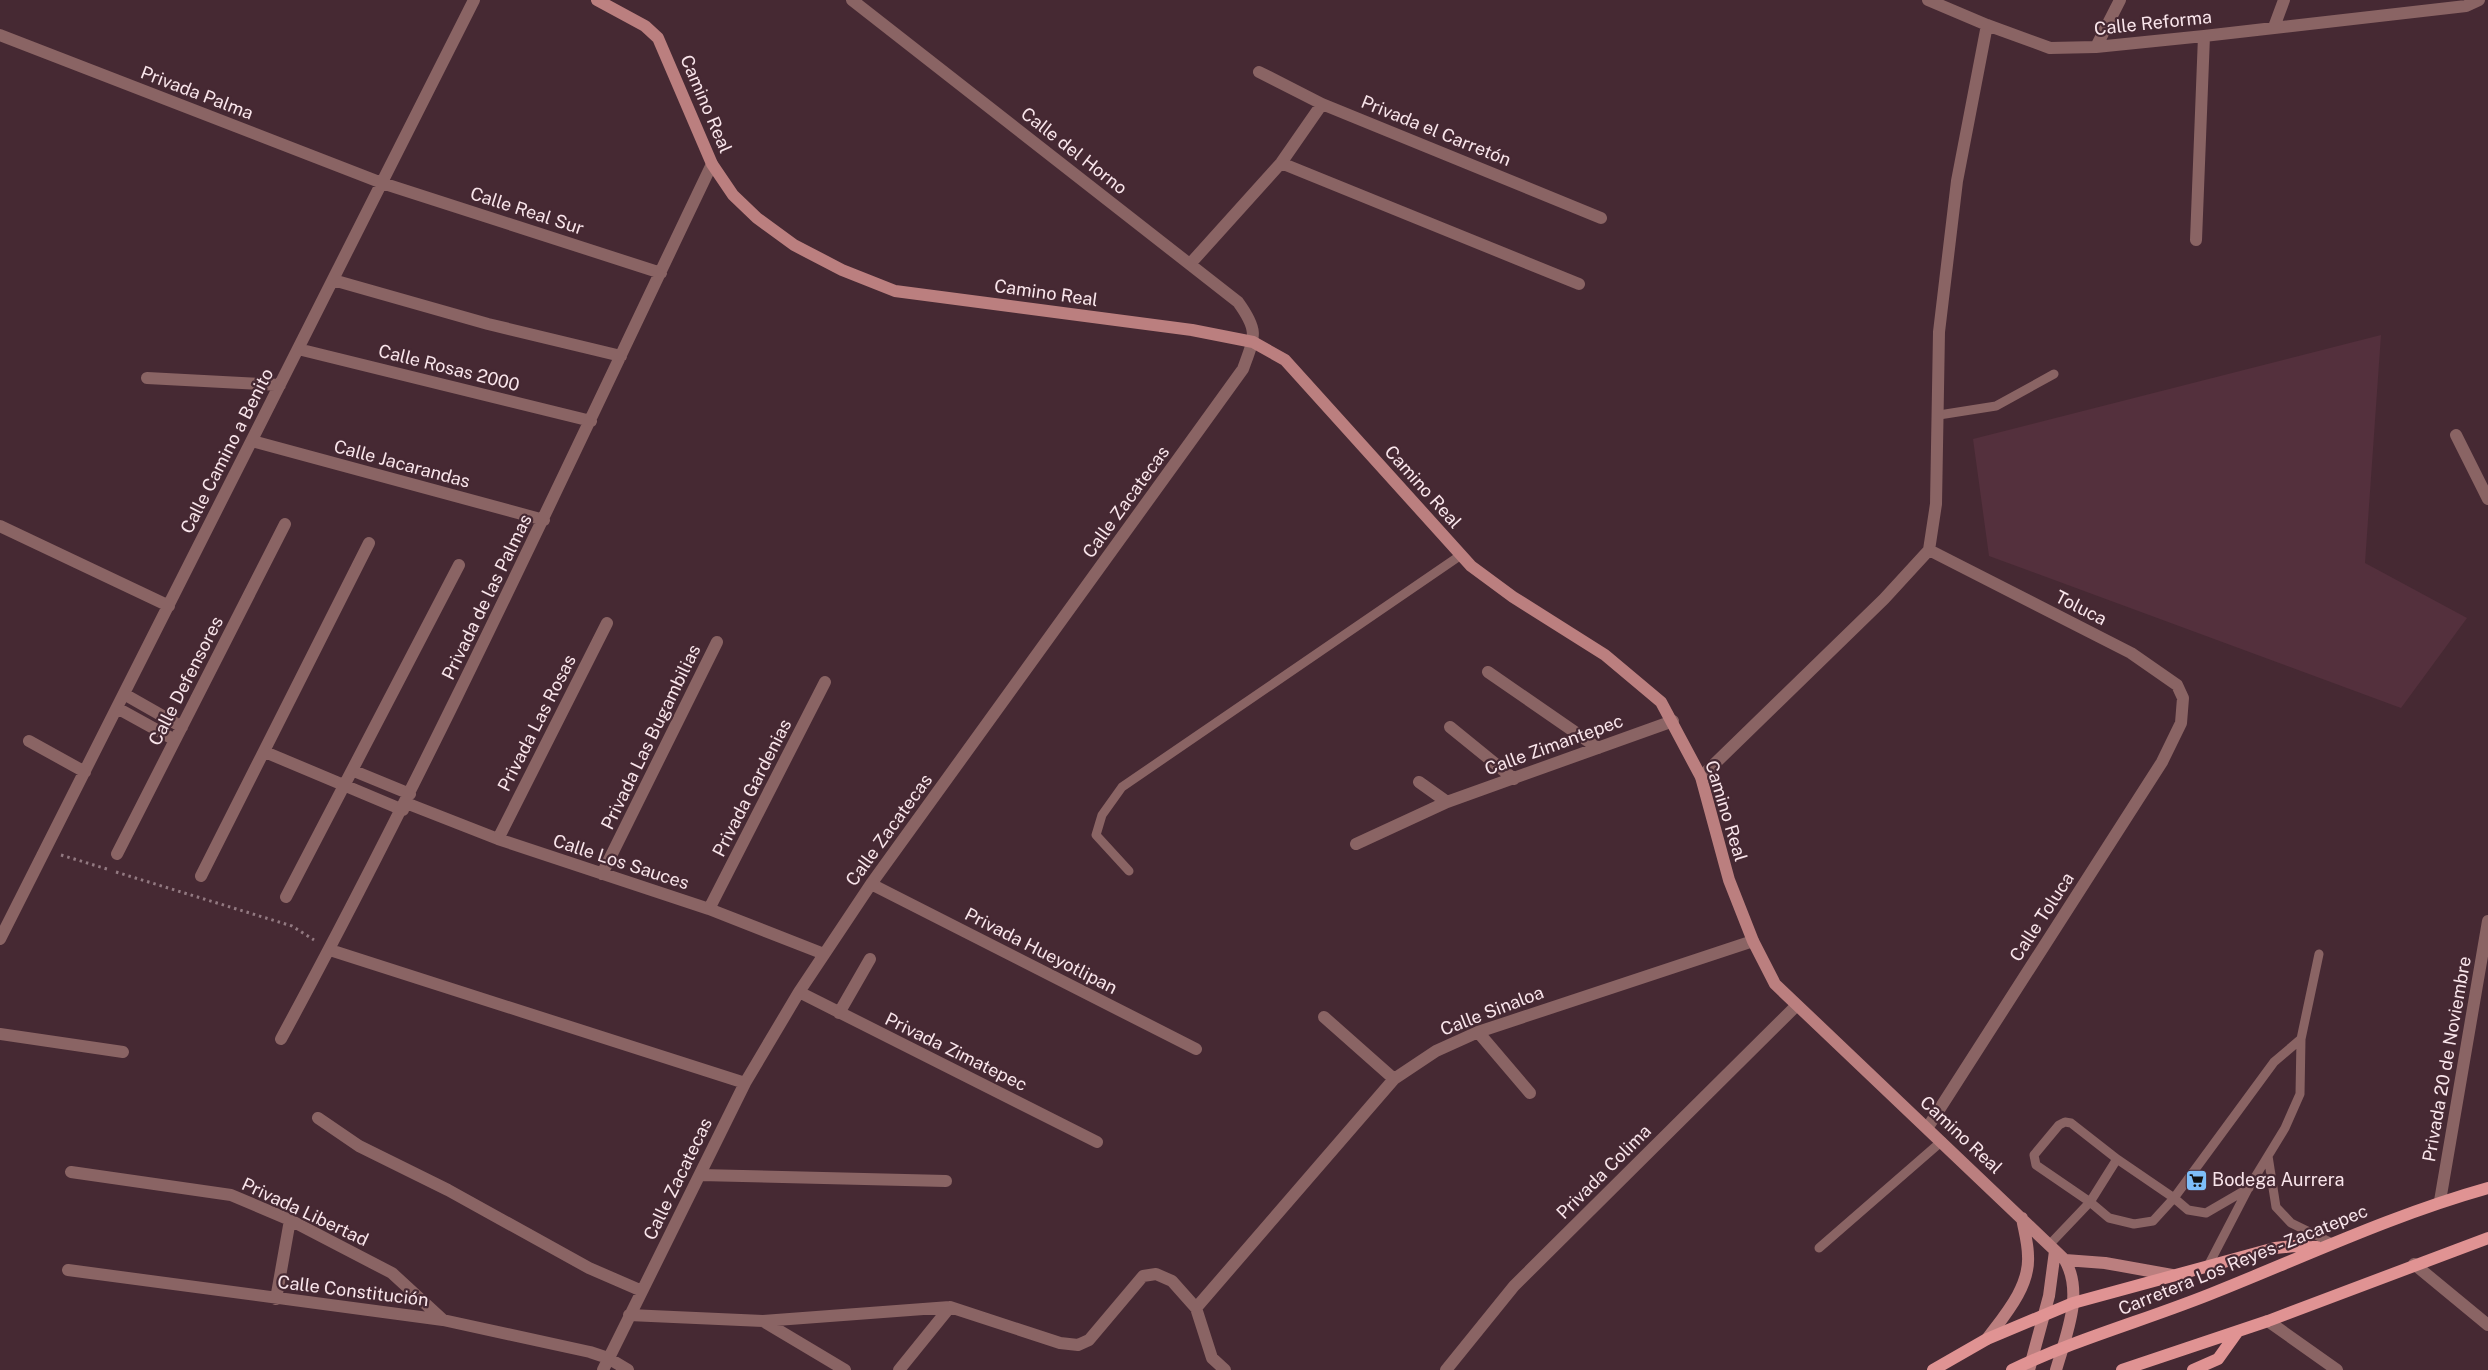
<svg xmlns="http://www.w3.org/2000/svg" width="2488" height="1370" font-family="'Public Sans',sans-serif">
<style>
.built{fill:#54303d}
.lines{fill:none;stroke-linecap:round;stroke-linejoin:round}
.path{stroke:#927981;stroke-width:3;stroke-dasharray:2.5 4;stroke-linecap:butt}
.lane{stroke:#8a6464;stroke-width:9}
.street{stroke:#8a6464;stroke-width:12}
.secondary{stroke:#bb7f7f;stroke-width:12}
.primary{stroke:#e09393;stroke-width:12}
.labels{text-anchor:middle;stroke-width:4.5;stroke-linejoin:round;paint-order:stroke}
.street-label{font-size:18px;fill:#f9e5eb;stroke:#462933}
.poi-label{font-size:18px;fill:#f9e5eb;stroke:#462933;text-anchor:start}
</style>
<rect width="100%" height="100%" fill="#462933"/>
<path class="built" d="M2381 335 2365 563 2467 618 2401 708 1989 556 1973 439Z"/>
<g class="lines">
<path class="path" d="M61 855 107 869
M116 872 292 926 314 940"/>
<path class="lane" d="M1939 415 1996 406 2054 374
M1129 871 1096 835 1102 815 1122 787 1461 555
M2268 1156 2276 1207 2291 1223 2332 1243
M2117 1159 2174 1198 2188 1210 2206 1213 2249 1188
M2050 1244 2090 1202 2117 1159 2071 1123 2065 1122 2059 1125 2034 1155 2036 1165 2090 1202 2109 1218 2134 1224 2153 1221 2174 1198 2274 1062 2301 1039
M1819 1248 1942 1141
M2209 1264 2249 1187 2285 1128 2300 1094 2301 1039 2319 954"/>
<path class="street" d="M1928 0 1987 25 2050 48 2096 47 2204 36 2466 6 2479 0
M2274 27 2284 0
M0 35 382 183 661 273
M2096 47 2120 0
M1259 72 1322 104 1601 218
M1281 163 1579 284
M2196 240 2204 36
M1190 264 1281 163 1322 104
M333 280 488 324 621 356
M298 349 591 421
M147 378 280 385
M2456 435 2488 499
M252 441 544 520
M0 526 169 606
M1488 672 1598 748
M124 694 182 727
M117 708 175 740
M1450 727 1514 779
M29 741 85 772
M265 752 403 810
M354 771 410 794
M1701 777 1884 599 1929 550 1936 504 1939 332 1957 181 1987 25
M1419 782 1447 802
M406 803 498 839 709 909 824 954
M498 839 607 623
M1356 844 1447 802 1673 721
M117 854 285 524
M602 874 717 642
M201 876 369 543
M871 884 1196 1049
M286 897 459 565
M709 909 825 682
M0 939 474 0
M330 950 745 1083
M799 992 1097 1142
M839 1013 870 959
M1324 1017 1394 1079
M1478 1032 1530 1093
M0 1034 123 1052
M281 1039C436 753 571 458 712 164
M318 1118 359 1146 448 1190 589 1268 642 1291
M1928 1127 2162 762 2181 723 2183 698 2177 685 2131 653 1929 550
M71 1172 231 1195 290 1220 392 1273 443 1320
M700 1175 946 1181
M2440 1201 2488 921
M2414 1264 2488 1325
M68 1270 443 1320 590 1352 608 1358 628 1370
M276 1299 290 1220
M1196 1308 1394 1079 1436 1051 1478 1032 1753 941
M629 1315 763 1321 950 1307 1060 1343 1078 1345 1089 1340 1143 1276 1156 1274 1172 1281 1196 1308 1212 1358 1225 1370
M763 1321 845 1370
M2268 1321 2337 1370
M603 1370 745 1083 799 992 871 884 1243 369C1255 336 1259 331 1238 302L852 0
M899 1370 950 1307
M1446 1370 1514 1286 1796 1006"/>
<path class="secondary" d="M597 0 645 26 658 38 712 164 733 195 757 218 794 245 842 270 895 291 1192 330 1253 342 1285 360 1471 566 1513 597 1605 655 1661 702 1701 777 1729 880 1753 941 1775 984 2065 1260C2084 1294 2066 1335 2056 1370
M2065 1260 2105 1263 2172 1275
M1987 1339C2004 1316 2030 1287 2028 1256 2028 1243 2024 1230 2022 1218
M2029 1370 2049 1296 2055 1251"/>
<path class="primary" d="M1933 1370 1987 1339 2073 1303 2275 1248 2294 1246 2317 1247
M2012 1370C2078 1338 2150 1319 2218 1291 2308 1255 2395 1214 2488 1188
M2122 1370 2268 1321 2488 1238
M2193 1370 2218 1359 2238 1331"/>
</g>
<defs>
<symbol id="supermarket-square" viewBox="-11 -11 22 22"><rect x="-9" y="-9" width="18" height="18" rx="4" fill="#7dbef9" stroke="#462933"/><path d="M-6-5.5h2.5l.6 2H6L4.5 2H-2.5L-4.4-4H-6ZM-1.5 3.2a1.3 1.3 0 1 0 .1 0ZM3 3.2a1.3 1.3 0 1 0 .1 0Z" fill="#111"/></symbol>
</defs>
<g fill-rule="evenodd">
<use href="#supermarket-square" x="2184" y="1168" width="25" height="25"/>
</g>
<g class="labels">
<g class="street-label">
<text transform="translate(2153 23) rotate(-6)" y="6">Calle Reforma</text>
<text transform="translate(197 93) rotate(21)" y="6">Privada Palma</text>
<text transform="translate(706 104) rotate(67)" y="6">Camino Real</text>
<text transform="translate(1436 131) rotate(22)" y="6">Privada el Carretón</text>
<text transform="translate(1074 151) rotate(38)" y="6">Calle del Horno</text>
<text transform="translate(527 211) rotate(18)" y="6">Calle Real Sur</text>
<text transform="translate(1046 293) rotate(8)" y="6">Camino Real</text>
<text transform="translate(449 368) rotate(14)" y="6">Calle Rosas 2000</text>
<text transform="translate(227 451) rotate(-63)" y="6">Calle Camino a Benito</text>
<text transform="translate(402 464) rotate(15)" y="6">Calle Jacarandas</text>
<text transform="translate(1423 487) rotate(48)" y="6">Camino Real</text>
<text transform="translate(1126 502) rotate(-54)" y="6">Calle Zacatecas</text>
<text transform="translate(487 597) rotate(-64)" y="6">Privada de las Palmas</text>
<text transform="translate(2081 608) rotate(27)" y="6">Toluca</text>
<text transform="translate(186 681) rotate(-63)" y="6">Calle Defensores</text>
<text transform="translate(537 723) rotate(-63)" y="6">Privada Las Rosas</text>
<text transform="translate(651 737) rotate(-64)" y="6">Privada Las Bugambilias</text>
<text transform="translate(1554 745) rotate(-20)" y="6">Calle Zimantepec</text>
<text transform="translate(752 788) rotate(-63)" y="6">Privada Gardenias</text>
<text transform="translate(1726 811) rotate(73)" y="6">Camino Real</text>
<text transform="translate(889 830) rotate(-54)" y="6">Calle Zacatecas</text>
<text transform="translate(621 862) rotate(18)" y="6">Calle Los Sauces</text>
<text transform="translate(2042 917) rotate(-57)" y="6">Calle Toluca</text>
<text transform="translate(1041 951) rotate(27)" y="6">Privada Hueyotlipan</text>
<text transform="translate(1492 1011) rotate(-21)" y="6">Calle Sinaloa</text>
<text transform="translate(956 1052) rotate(26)" y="6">Privada Zimatepec</text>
<text transform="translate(2447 1059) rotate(-80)" y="6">Privada 20 de Noviembre</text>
<text transform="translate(1961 1135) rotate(43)" y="6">Camino Real</text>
<text transform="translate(1604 1172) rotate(-45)" y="6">Privada Colima</text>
<text transform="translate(678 1179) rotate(-64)" y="6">Calle Zacatecas</text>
<text transform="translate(305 1212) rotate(25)" y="6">Privada Libertad</text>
<text transform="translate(2243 1260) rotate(-22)" y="6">Carretera Los Reyes - Zacatepec</text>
<text transform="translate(353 1291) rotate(7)" y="6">Calle Constitución</text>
</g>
<g class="poi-label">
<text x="2212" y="1186">Bodega Aurrera</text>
</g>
</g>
</svg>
